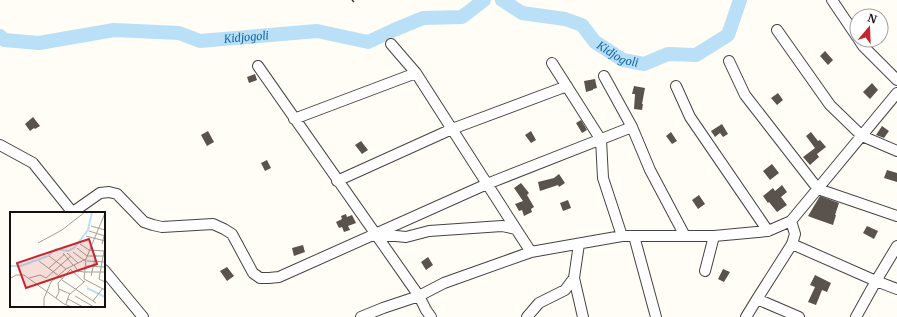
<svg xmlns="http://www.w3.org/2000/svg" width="897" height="317" font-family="Merriweather,serif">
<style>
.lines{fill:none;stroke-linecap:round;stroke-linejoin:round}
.river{stroke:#b9e0f7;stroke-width:14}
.building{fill:#5a524d}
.minor-casing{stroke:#444;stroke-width:12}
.path{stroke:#333;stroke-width:1.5;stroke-dasharray:4 2;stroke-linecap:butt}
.minor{stroke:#fff;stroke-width:10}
.labels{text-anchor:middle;stroke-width:4;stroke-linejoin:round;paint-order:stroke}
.water-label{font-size:11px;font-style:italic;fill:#1768a6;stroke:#fff}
.inset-river{fill:none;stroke:#b9e0f7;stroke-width:2}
.inset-road{fill:none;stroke:#a09f9a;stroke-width:1}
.view{fill:#c4262e;fill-opacity:0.15;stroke:#c4262e;stroke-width:2}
.inset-edge{fill:none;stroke:#111;stroke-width:2}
</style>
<rect width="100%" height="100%" fill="#fffdf5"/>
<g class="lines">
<g class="river">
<path id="s1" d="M502 0 522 13 565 19 582 25 595 42 623 60 644 64 668 54 696 55 728 35 740 0"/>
<path id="s2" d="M0 36 4 40 39 43 114 30 179 33 200 41 317 31 368 42 394 30 423 18 462 17 484 0"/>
</g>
</g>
<path class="building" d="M825 51 833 60 828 65 820 56Z
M255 74 257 80 249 83 247 77Z
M595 79 597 88 593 89V90L586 92 584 81Z
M872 83 878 90 870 99 863 92Z
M634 86 645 88 642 104H643L642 110 634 109 635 94H632Z
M778 93 783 100 777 105 771 98Z
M33 117 40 126 35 129 34 128 30 131 25 124Z
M581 120 587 130 582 133 576 123Z
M722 124 728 134 723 137 720 133 715 137 711 131Z
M882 126 889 131 884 138 876 135Z
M208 131 214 142 207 146 201 135Z
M531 131 536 140 531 143 525 135Z
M671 132 677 141 672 144 666 136Z
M811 132 818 141 820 140 826 147 817 154 819 157 810 165 803 157 815 148 806 136Z
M361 141 368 150 362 154 355 145Z
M267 160 271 168 265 171 261 163Z
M772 164 779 173 770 180 763 171Z
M887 170 897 173V182L884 178Z
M559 174 565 183 559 187 558 185 540 191 538 182 554 178Z
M521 183 529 193 527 195 534 207 531 209 532 212 524 216 522 210 519 211 515 204 523 201 514 188Z
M782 185 787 192 781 197 787 205 777 212 769 202 768 203 763 196 773 188 775 191Z
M699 195 705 204 698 209 692 200Z
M820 196 839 203 835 215H836L833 225 813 218 808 216Z
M568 200 571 208 563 211 560 203Z
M346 214 347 217 352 215 356 223 348 226 350 230 344 232 342 227 339 228 336 222 342 219 341 216Z
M867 226 878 231 874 239 863 233Z
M303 245 305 252 294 256 292 248Z
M428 257 433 265 426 270 421 262Z
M227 267 234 276 227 281 220 271Z
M723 269 730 272 724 282 718 279Z
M815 275 831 283 827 292 822 290 816 305 808 302 815 287 810 285Z"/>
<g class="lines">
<defs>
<path id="minor" d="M832 0 857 37
M777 30 830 105 862 136 897 151
M859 40 863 46 897 80
M391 44 416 73 516 229 531 252
M729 61 745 95 818 189 897 216
M552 63 601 140 603 178 622 236
M258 66 419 296 426 310 431 317
M604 76 632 127 650 170 685 236
M676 86 690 117 768 231
M294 119 416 73
M0 145 33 163 73 213
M337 181 452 129 567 86
M73 212 100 193 109 192 117 194 144 222 153 225 162 227 213 224 224 229 232 234 253 273 260 278H269L279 277 487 184 632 127
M376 234 406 237 429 231 502 226 516 229
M634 236 656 317
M579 244 574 278 583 317
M792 244 876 281 897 289
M104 270 143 317
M705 271 714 236
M757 299 799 317
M361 317 383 308 419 296 444 283 531 252 622 236H714L768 231 791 221 897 93
M527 317 539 303 565 290 574 278
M746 317 757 299 792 244 795 234 791 221
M856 317 876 281 897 246"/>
</defs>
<use href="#minor" class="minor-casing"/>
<path class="path" d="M352 0 354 2"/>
<use href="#minor" class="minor"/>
</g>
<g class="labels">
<g class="water-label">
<text dy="4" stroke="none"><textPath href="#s2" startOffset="251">Kidjogoli</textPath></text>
<text dy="4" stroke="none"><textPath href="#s1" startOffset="133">Kidjogoli</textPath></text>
</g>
</g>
<g transform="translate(10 212)">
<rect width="95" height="95" fill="#fffdf5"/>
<path class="inset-river" d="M0 54H11L38 44 46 37 58 39 64 36 78 18 82 0M77 76 95 85"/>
<path class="inset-road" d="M81 14 95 18M79 19 95 24M76 24 95 29M28 31 52 18 75 0M70 32 79 38 95 39M92 32 95 20M67 36 77 44H95M94 39 89 67 95 70M63 40 75 49M53 41 63 53M57 41 68 51M39 44 56 57M76 47 74 67 95 78M29 49 53 67M77 49 95 50M64 53 68 59 74 60M76 54 95 55M39 56 55 42M60 57 74 70M75 60H95M81 64 86 43M1 66 6 63H14L54 92 62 95M19 66 30 63 36 66 61 44M52 68 86 91M49 77 60 82M65 84 84 95M46 86 49 80 48 71 60 58M58 87 73 95M83 89 93 76M56 92 59 83 75 69M34 95V86L41 70 56 57 76 47 95 1"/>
<path class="view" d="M79 27 87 52 16 76 7 51Z"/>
<rect width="95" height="95" class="inset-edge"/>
</g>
<g transform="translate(869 28) rotate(19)"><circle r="19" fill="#ffffff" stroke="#a0a0a0"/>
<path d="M0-3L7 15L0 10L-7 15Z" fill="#c4262e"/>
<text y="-6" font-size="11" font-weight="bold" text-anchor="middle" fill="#111111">N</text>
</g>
</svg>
